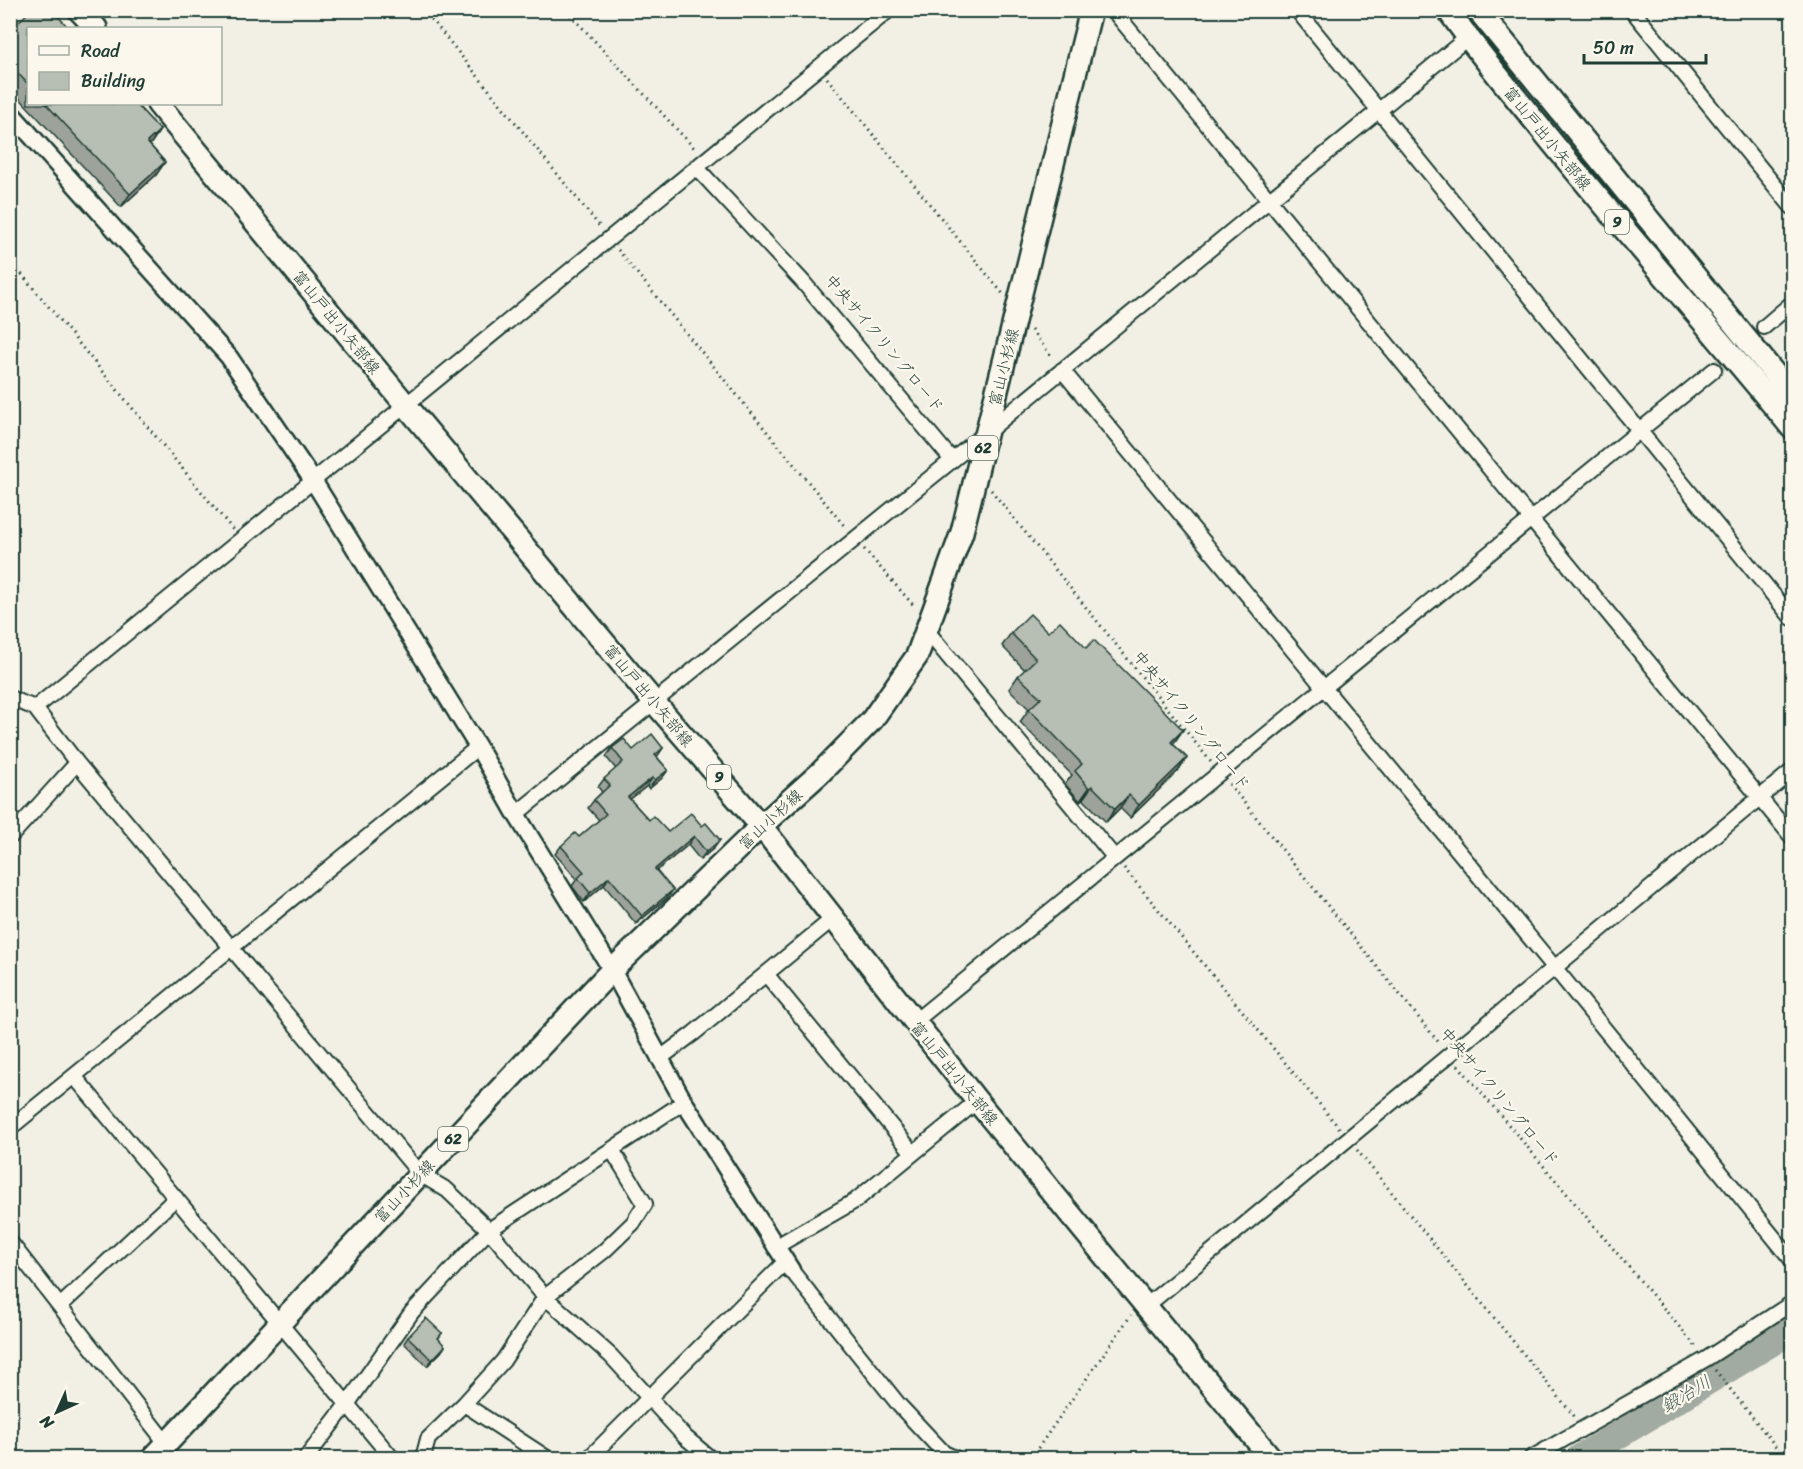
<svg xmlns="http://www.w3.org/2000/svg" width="1803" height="1469" font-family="Sriracha,'Klee One',sans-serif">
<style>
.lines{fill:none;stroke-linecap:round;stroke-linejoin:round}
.river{stroke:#a2aba1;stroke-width:28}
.minor-tunnel{stroke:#c8ccc2;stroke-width:14;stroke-dasharray:14 7;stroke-linecap:butt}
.minor-casing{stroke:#1f3d34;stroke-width:18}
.tertiary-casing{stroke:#1f3d34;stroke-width:21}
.primary-casing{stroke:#1f3d34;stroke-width:26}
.path{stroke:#1f3d34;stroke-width:3;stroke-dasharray:1.5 4.5;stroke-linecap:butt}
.minor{stroke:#fbf7ec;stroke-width:14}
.tertiary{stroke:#fbf7ec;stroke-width:16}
.primary{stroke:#fbf7ec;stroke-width:21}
.wall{fill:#9da39a;stroke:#1f3d34;stroke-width:1.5}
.shaded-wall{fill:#80857d;stroke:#1f3d34;stroke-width:1.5}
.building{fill:#b7beb3;stroke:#1f3d34;stroke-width:1.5}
.labels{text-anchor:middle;stroke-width:4.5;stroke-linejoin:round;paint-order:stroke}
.shield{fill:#fbf7ec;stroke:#61756b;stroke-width:1.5}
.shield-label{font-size:15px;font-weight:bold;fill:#1f3d34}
.street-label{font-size:16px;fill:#1f3d34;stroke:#fbf7ec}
.water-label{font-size:18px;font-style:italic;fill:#465e55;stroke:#fbf7ec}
</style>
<rect width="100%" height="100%" fill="#f2f0e5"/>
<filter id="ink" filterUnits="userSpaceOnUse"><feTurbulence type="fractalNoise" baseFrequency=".0167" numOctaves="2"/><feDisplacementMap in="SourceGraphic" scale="12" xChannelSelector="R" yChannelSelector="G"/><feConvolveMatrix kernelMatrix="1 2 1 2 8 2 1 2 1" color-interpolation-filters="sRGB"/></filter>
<g filter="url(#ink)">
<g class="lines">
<path class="river" d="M1580 1458 1792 1330"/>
<path class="minor-tunnel" d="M1714 370 1764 327"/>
<defs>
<path id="minor" d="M1113 10 1792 837
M1297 10 1792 618
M1632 10 1792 207
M696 167 803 282 952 460
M1764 327 1792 303
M1062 370 1554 967 1792 1260
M927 631 1115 858
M10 698 35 708 77 763 420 1174 447 1190 489 1230 545 1297 611 1356 685 1437 710 1458
M35 708 889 10
M516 814 987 432 1467 38
M10 837 77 763
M766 974 913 1153
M914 1022 1714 370
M659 1059 694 1033 835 917
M74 1076 392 1458
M10 1128 478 747
M10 1242 166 1443
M775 1247 855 1201 977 1101
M791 1270 899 1405 944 1453 955 1458
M60 1306 176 1198
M1145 1307 1792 771
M464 1404 547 1458
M306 1458 348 1403 412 1312 489 1230 684 1102
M423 1458 428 1439 464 1404 503 1361 545 1297 604 1251 633 1223 645 1204 612 1150
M589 1458 785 1262
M1531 1458 1706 1359 1792 1303"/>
<path id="tertiary" d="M10 112 229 357 314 482 478 747 516 814 612 970 684 1102 791 1270"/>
<path id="primary" d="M79 10 96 28
M1448 10C1476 50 1507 87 1538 125 1621 228 1709 326 1792 428
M1478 10 1792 395
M158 104 405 404 654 702 761 826 977 1101 1271 1458
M153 1458 612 970 761 826 820 773 872 720 917 656 962 532 1091 10"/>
</defs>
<use href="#minor" class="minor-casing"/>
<use href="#tertiary" class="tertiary-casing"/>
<use href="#primary" class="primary-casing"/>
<path class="path" d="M424 10 601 228
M566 10 696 150
M827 78 1003 294
M618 250 846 528
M10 260 233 530
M1031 330 1053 358
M991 490 1211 762
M864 549 915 607
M1229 784 1440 1044
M1124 868 1340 1129
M1458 1065 1698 1349
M1357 1150 1575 1417
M1715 1370 1785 1458
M1031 1458 1131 1315"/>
<use href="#minor" class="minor"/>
<use href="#tertiary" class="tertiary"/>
<use href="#primary" class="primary"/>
</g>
<path class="wall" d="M28 28V104H136L160 130 150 145 165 162 156 175 121 207 10 88V30Z
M1048 632 1173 744 1187 758 1178 771 1130 818 1120 808 1106 822 1083 799 1080 801 1065 784 1072 775 1020 722 1029 709 1009 689 1018 676 1025 670 1002 646 1011 633Z
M612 748 633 750 663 748 657 757 668 770 662 778 649 789 647 786 630 799 649 820 668 832 702 826 720 840 714 848 700 860 688 845 656 871 673 890 667 898 636 924 604 885 584 902 572 886 577 879 555 854 561 846 579 837 599 820 588 808 594 800 602 792 598 787 604 779 616 769 606 757Z
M442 1333 438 1339 445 1346 441 1352 427 1366 404 1343 408 1337Z"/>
<path class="shaded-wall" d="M160 130 151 143 138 155 147 142Z
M165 162 156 175 121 207 130 194Z
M1183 730 1174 743 1162 755 1171 742Z
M1187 758 1178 771 1130 818 1139 805Z
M668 770 662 778 649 789 655 780Z
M652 778 647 786 623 805 628 797Z
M1092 786 1083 799 1080 801 1089 788Z
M1129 795 1120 808 1106 822 1115 809Z
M694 836 688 845 649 877 655 869Z
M720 840 714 848 700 860 706 852Z
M609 877 604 885 584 902 590 893Z
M673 890 667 898 636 924 642 916Z
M445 1346 441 1352 427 1366 432 1360Z"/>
<path class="building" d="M31 10H52L69 28H28V84L10 65V30Z
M46 104H136L160 130 147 142 165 162 130 194Z
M1030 614 1048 632 1060 621 1086 648 1094 640 1183 730 1171 742 1187 758 1139 805 1129 795 1115 809 1092 786 1089 788 1075 771 1082 764 1029 709 1041 698 1018 676 1036 659 1011 633Z
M652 734 663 748 655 755 668 770 655 780 652 778 628 797 649 820 653 816 668 832 691 813 702 826 706 823 720 840 706 852 694 836 655 869 673 890 642 916 609 877 590 893 578 878 584 872 561 846 575 833 579 837 606 814 594 800 610 785 604 779 623 762 612 748 624 739 633 750Z
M426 1318 442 1333 438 1338 445 1346 432 1360 408 1337Z"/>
</g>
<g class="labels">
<g class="shield">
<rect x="1605" y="210" width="24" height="24" rx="4.5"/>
<rect x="968" y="436" width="30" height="24" rx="4.5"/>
<rect x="707" y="765" width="24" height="24" rx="4.5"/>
<rect x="438" y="1127" width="30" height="24" rx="4.5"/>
</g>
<g class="shield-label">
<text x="1617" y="227">9</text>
<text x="983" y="453">62</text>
<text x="719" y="782">9</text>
<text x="453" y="1144">62</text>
</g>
<g class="street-label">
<text transform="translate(1548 138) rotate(51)" y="6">富山戸出小矢部線</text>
<text transform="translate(337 322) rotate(51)" y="6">富山戸出小矢部線</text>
<text transform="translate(885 343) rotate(50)" y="6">中央サイクリングロード</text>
<text transform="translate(1003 367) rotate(-76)" y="6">富山小杉線</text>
<text transform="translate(649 695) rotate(50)" y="6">富山戸出小矢部線</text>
<text transform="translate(1192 720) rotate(51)" y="6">中央サイクリングロード</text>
<text transform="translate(770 819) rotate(-43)" y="6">富山小杉線</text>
<text transform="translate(955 1073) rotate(51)" y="6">富山戸出小矢部線</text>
<text transform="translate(1500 1096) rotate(50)" y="6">中央サイクリングロード</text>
<text transform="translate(404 1191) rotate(-47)" y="6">富山小杉線</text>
</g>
<g class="water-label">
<text transform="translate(1686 1394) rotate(-31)" y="6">鍛冶川</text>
</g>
</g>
<rect width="1803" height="1469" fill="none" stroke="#fbf7ec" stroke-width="36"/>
<rect x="18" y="18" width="1767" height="1433" fill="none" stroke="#1f3d34" stroke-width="2" filter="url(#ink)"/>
<rect x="27" y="27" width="195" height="78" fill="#fbf7ec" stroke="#a3ada2" stroke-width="1.5"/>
<rect x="39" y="46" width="30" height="9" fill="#fbf7ec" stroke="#a3ada2" stroke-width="1.5"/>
<text x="81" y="57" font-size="18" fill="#1f3d34">Road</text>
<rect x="39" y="72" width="30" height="18" fill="#b7beb3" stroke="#a3ada2" stroke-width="1.5"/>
<text x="81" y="87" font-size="18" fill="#1f3d34">Building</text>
<g transform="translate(57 1412) rotate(225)" stroke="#fbf7ec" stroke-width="4.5" paint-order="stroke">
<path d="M0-4.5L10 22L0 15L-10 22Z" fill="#1f3d34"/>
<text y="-9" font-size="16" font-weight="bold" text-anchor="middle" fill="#1f3d34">N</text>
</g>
<path d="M1584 54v9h122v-9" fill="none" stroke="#1f3d34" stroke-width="3"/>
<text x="1593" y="54" font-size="18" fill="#1f3d34" stroke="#fbf7ec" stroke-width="4.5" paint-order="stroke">50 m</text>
</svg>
